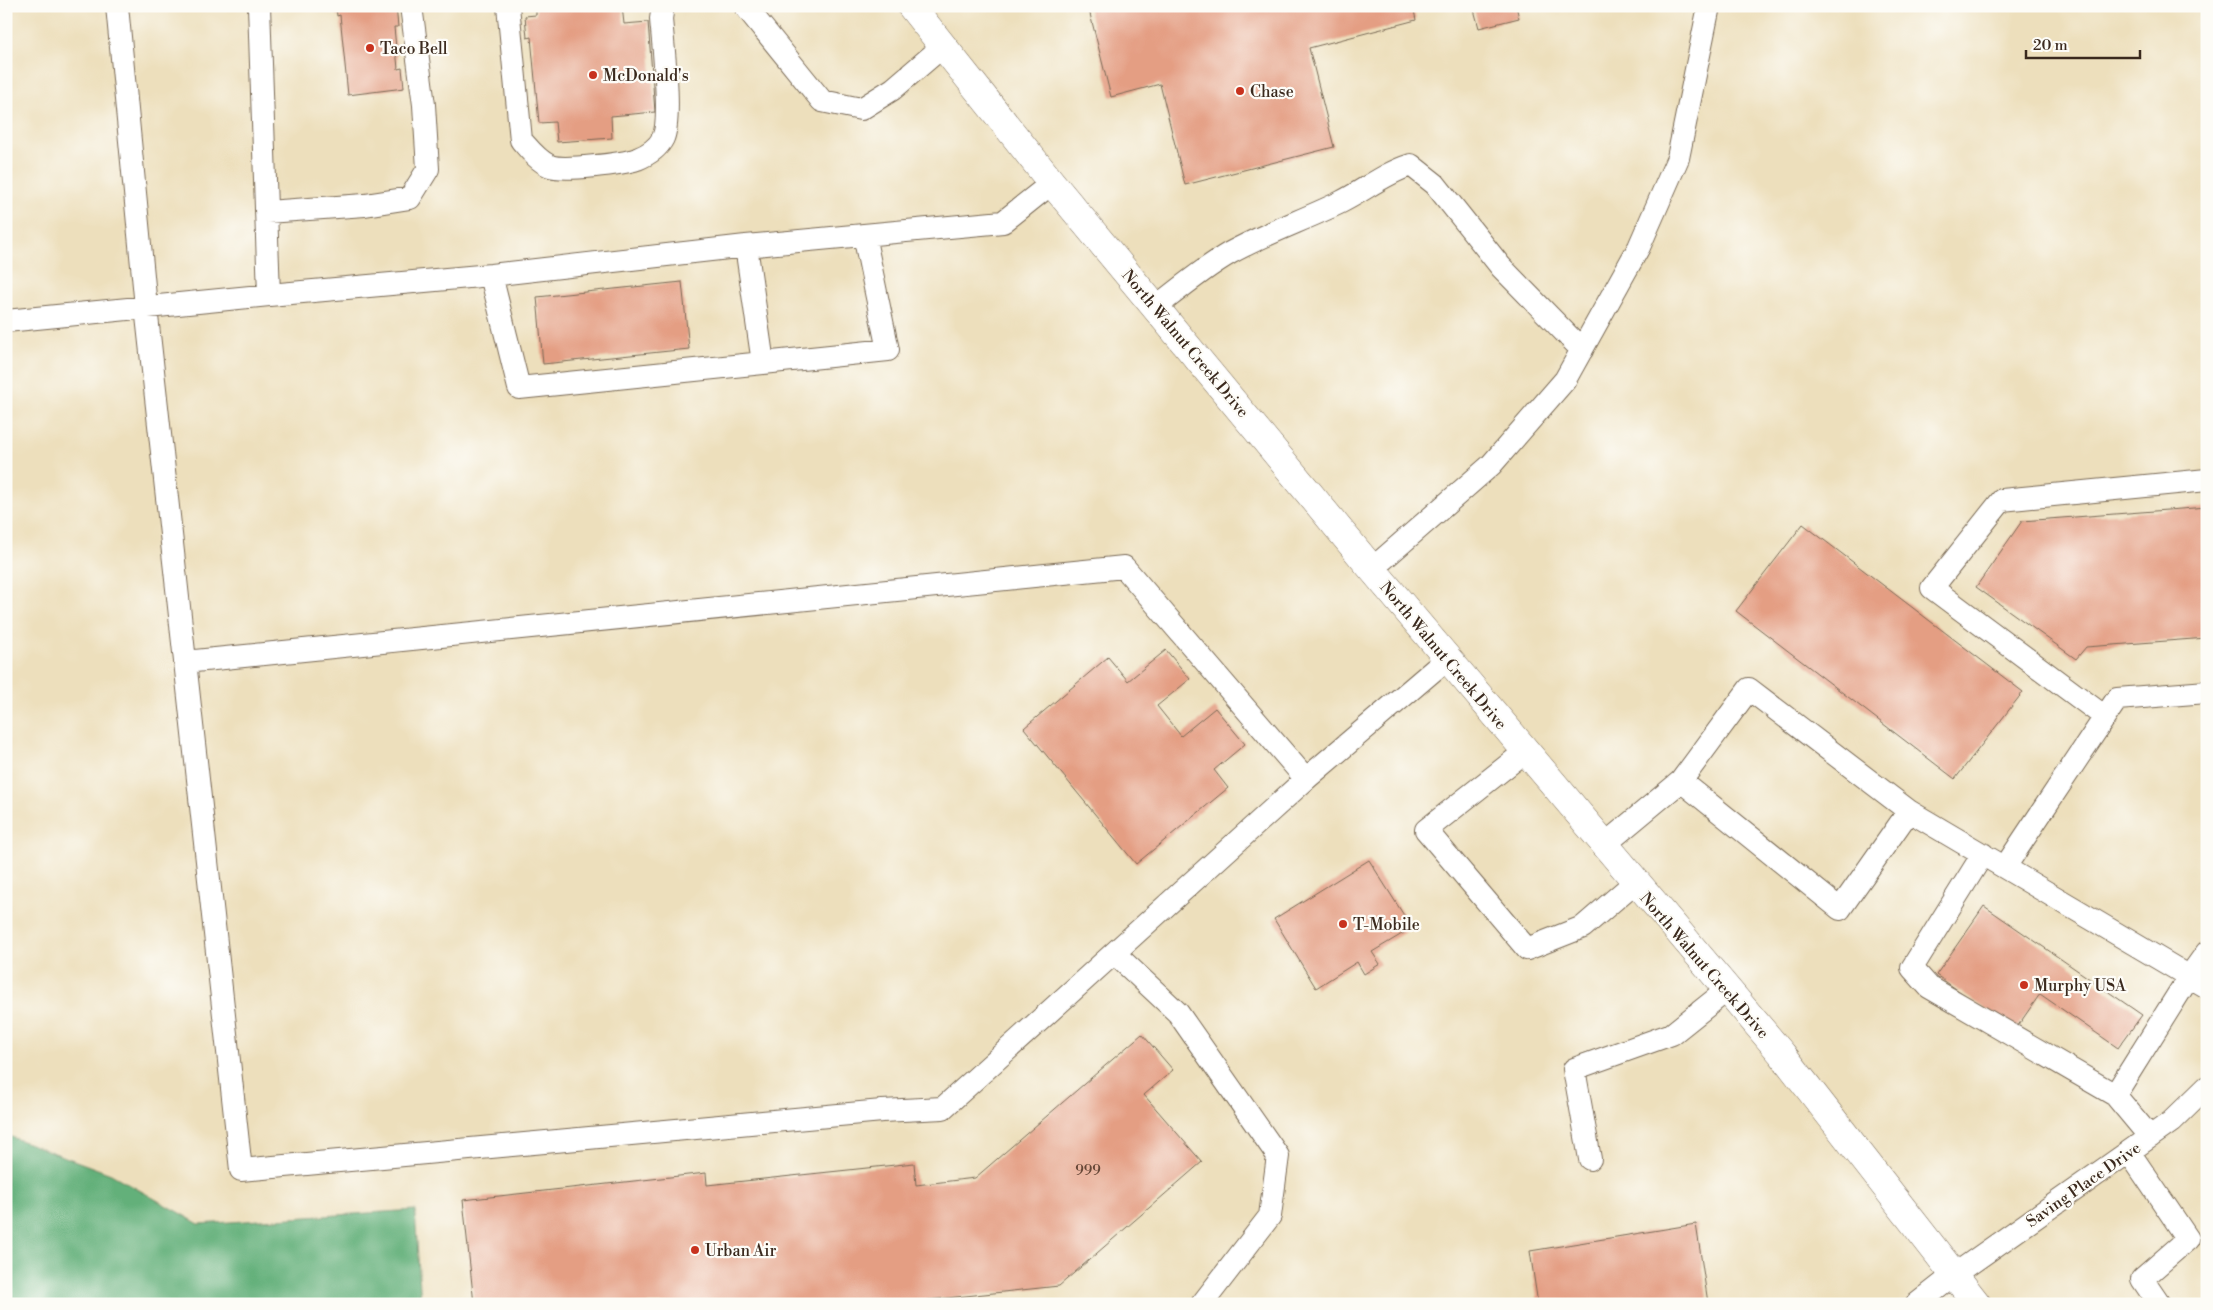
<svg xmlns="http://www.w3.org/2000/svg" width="2213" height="1310" font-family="'Libre Bodoni',serif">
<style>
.forest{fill:#63b07a;stroke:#4f6d4c}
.building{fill:#e49e83}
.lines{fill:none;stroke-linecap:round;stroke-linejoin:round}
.lane-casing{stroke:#796955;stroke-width:24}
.secondary-casing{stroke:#796955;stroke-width:29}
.lane{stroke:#fff;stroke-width:22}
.secondary{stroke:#fff;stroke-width:28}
.poi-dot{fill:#c8321e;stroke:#fdfcf7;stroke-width:2}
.labels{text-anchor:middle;stroke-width:4.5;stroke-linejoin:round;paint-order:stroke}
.number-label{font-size:14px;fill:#654737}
.poi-label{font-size:16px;fill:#3b2a1e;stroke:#fdfcf7;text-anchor:start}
.street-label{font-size:16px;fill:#3b2a1e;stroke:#fdfcf7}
</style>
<rect width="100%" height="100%" fill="#fdfcf7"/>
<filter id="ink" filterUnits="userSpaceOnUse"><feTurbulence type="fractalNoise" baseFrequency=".02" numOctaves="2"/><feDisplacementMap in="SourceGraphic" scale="10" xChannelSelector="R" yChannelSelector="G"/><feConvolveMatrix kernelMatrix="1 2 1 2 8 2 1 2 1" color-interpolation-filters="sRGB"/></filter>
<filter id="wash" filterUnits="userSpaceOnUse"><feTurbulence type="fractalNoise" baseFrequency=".0096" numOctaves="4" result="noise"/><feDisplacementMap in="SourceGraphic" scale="20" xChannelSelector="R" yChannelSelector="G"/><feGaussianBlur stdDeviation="1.12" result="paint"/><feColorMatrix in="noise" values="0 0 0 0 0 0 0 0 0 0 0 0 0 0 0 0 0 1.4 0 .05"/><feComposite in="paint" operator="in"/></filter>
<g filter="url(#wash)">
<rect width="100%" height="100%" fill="#eddfbc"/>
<path class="forest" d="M6 1135 111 1174 199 1224 415 1210 421 1304H6Z"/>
<g id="blocks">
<path class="building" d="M336 6H396L398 27H394L398 69 402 68 404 88 348 95 340 15 337 16Z
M536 6H622L624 24 648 22 655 112 611 116 612 138 557 142 555 122 539 123 531 37 527 38 525 16 536 15Z
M1088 6H1413L1416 20 1309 48 1334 147 1185 185 1160 84 1111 97Z
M1473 6H1516L1519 18 1479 28Z
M682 282 689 349 543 364 537 297Z
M2207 507V638L2086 647 2076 659 1976 587 2022 521Z
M1803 524 2023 692 1955 779 1736 611Z
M1166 650 1190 679 1157 706 1181 736 1215 708 1245 744 1214 770 1228 788 1136 864 1024 728 1108 657 1128 681Z
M1369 860 1412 928 1372 952 1380 964 1364 974 1357 962 1316 988 1274 919Z
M1984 906 2142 1015 2118 1048 2040 994 2015 1030 1936 975Z
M1142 1034 1173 1070 1144 1095 1202 1162 1059 1286 928 1300V1304H474L463 1200 706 1173 707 1185 914 1163 916 1185 975 1178Z
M1696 1224 1708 1303 1538 1304 1530 1251Z"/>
</g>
</g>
<g filter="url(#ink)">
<use href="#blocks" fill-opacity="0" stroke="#796955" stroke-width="1"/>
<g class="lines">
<defs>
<path id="lane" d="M117 6 146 307 241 1170 882 1111 943 1108 1306 779 1448 658
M259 6 269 295 491 275 746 246 1003 222 1052 183
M508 6 521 140C529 149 538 161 550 166 563 171 623 164 637 159 647 155 658 148 663 138 672 119 663 43 661 19L663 6
M745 6 822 101 861 109 893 89 942 47
M267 212 365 205 410 198 428 169 424 105 411 6
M491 275 519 388 763 363 746 246
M1156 307C1180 288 1204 268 1230 253 1266 233 1304 220 1341 202 1365 190 1385 173 1411 165L1435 184 1501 267 1582 350
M6 321 269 295
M763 363 888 350 864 235
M1372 569 1491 465 1565 380 1639 247 1678 158 1709 6
M185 662 1124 567 1306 779
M2105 717 1932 588 2002 500 2207 480
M1526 751 1426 830 1527 949 1583 927 1635 882
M1909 811 2207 987
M1604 845 1681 781 1840 909 1909 811 1749 689 1681 781
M1983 854 1912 968 1929 987 2115 1095 2150 1137
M2005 867 2117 699 2207 692
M1114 953 1178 1013 1278 1156 1270 1216 1202 1304
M2115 1095 2189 977 2207 952
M2129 1152 2188 1239 2142 1279 2159 1304
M1590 1159 1574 1069 1672 1034 1727 990
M1917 1304 1954 1275 2171 1122 2207 1087"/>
<path id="secondary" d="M911 6 1052 183 1372 569 1782 1054 1977 1304"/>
</defs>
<use href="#lane" class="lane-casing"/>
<use href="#secondary" class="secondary-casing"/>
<use href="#lane" class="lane"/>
<use href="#secondary" class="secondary"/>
</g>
</g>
<g class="poi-dot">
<circle cx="370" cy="48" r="5"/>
<circle cx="593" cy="75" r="5"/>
<circle cx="1240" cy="91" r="5"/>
<circle cx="1343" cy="924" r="5"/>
<circle cx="2024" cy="985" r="5"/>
<circle cx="695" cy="1250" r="5"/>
</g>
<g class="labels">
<g class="number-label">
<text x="1088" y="1175">999</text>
</g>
<g class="poi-label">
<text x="380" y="54">Taco Bell</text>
<text x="603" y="81">McDonald's</text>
<text x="1250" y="97">Chase</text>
<text x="1353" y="930">T-Mobile</text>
<text x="2034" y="991">Murphy USA</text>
<text x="705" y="1256">Urban Air</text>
</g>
<g class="street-label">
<text transform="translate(1186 343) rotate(50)" y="6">North Walnut Creek Drive</text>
<text transform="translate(1444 655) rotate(50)" y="6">North Walnut Creek Drive</text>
<text transform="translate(1705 965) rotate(49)" y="6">North Walnut Creek Drive</text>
<text transform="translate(2083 1184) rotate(-35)" y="6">Saving Place Drive</text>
</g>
</g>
<rect width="2213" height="1310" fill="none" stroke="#fdfcf7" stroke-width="25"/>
<path d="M2026 50v8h114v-8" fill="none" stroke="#3b2a1e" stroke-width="2.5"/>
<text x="2033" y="50" font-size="15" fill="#3b2a1e" stroke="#fdfcf7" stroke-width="4" paint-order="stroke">20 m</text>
</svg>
